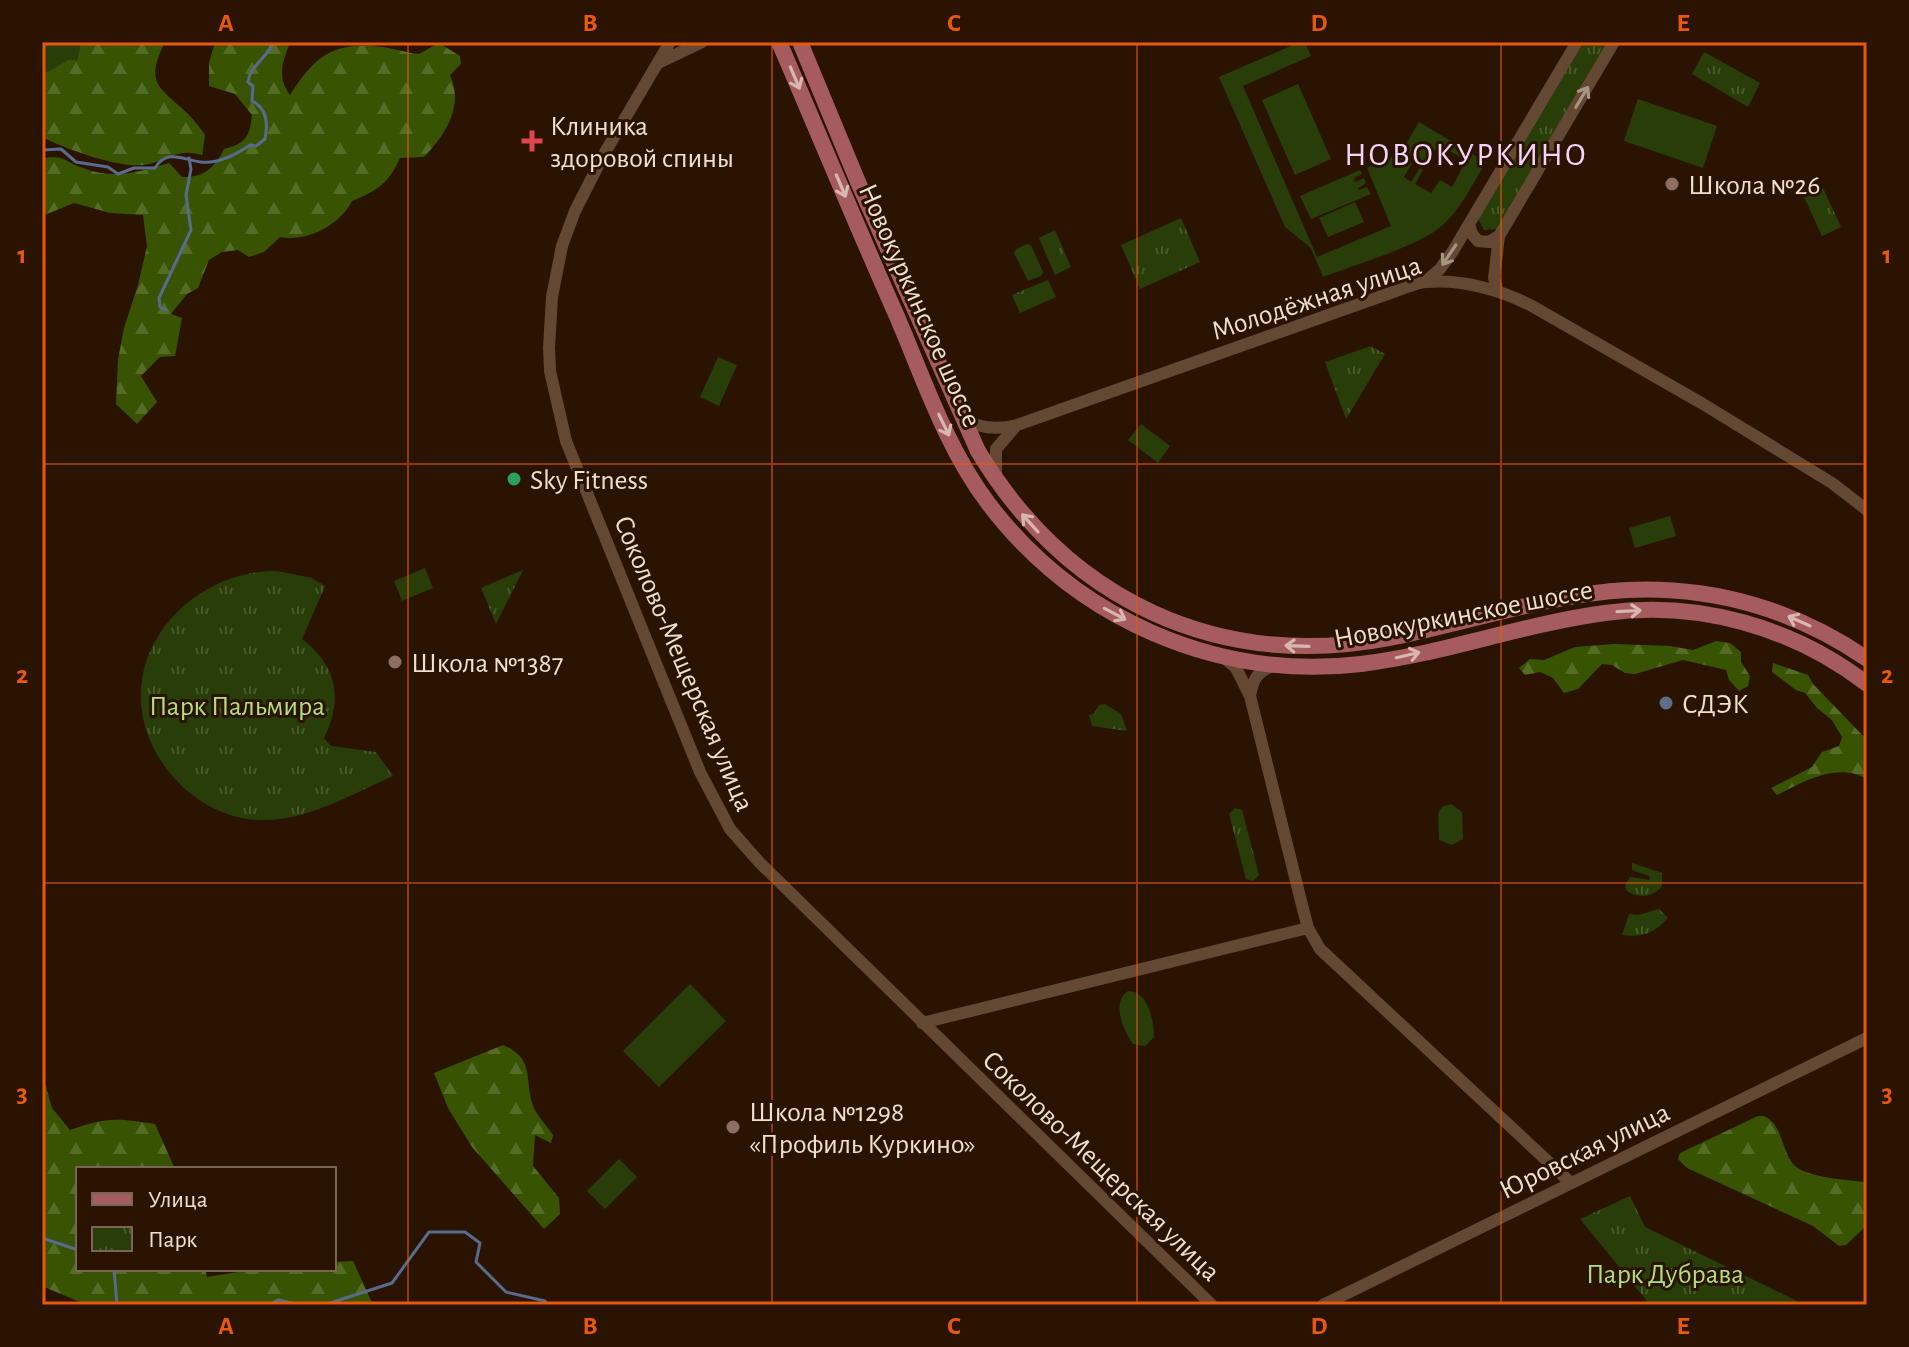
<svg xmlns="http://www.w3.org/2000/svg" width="1909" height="1347" font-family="'Alegreya Sans',sans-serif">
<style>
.grass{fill:#283d07}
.forest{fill:url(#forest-firs)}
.park{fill:url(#park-tufts)}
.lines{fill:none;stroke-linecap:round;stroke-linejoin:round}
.stream{stroke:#586a8e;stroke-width:3}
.minor{stroke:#634934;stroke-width:12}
.major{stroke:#a65b5f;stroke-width:16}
.oneway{stroke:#d8b7b0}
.oneway2{stroke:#a89483}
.grid{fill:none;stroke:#e8590c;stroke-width:2;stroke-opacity:0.55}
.health-dot{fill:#e0444e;stroke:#2a1401;stroke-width:3}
.education-dot{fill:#8d6e63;stroke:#2a1401;stroke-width:3}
.leisure-dot{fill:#2e9e5b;stroke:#2a1401;stroke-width:3}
.service-dot{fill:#5c6f8a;stroke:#2a1401;stroke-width:3}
.labels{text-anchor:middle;stroke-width:6;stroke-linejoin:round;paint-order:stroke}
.poi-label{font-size:28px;fill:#eedfd2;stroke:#2a1401;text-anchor:start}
.street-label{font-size:28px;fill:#eedfd2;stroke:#2a1401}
.park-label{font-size:28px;fill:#b2df7c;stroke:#2a1401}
.quarter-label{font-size:32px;letter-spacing:2px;fill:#f4d4f8;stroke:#2a1401}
.neatline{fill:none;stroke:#e8590c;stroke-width:3}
.grid-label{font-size:26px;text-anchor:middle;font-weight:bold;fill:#e8590c}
</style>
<defs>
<pattern id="forest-firs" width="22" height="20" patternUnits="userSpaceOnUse" patternTransform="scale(2)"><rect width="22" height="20" fill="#385403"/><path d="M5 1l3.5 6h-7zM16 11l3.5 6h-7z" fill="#556c27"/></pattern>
<pattern id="park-tufts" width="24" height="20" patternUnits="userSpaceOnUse" patternTransform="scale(2)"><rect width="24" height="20" fill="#283d07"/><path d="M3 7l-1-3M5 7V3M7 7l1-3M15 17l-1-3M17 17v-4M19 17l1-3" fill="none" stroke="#48592a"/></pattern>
</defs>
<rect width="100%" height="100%" fill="#2a1401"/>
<path class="grass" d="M42 42H81L77 61 70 59 49 71 42 72Z
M1300 42H1305L1311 56 1243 86 1317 257 1391 226 1367 168 1396 155 1412 163 1404 177 1411 182 1420 168 1423 170 1415 184 1431 193 1440 180 1452 187 1466 161 1439 144 1425 166 1402 151 1419 122 1486 162C1473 183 1462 207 1444 224 1419 247 1356 264 1323 277L1311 248 1285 227 1219 77Z
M1298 84 1331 159 1295 175 1262 100Z
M1638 99 1717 126 1703 168 1624 141Z
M1360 170 1362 174 1354 178 1355 182 1364 178 1366 183 1358 188 1359 190 1367 187 1371 194 1311 219 1300 196Z
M1355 202 1364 222 1328 237 1319 218Z
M1027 244 1031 245 1043 272 1041 276 1028 281 1014 253 1016 249Z
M718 357 737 365 719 406 700 397Z
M1141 424 1170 446 1158 463 1128 440Z
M1670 516 1676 536 1635 548 1629 528Z
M425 568 433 588 402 601 394 581Z
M1451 804 1462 812 1463 839 1452 845 1439 840 1438 814 1442 807Z
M690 984 726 1021 659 1087 623 1051Z
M1128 991C1148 991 1154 1020 1154 1037L1145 1046 1133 1044C1123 1030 1111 1002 1128 991Z
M619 1159 637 1177 605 1209 587 1191Z"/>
<path class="forest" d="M81 42H165C143 86 161 87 189 115 195 121 200 128 205 135L202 155C178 148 171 159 149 164 124 171 66 149 42 137V72L49 71 70 59 77 61Z
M215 42H290C283 63 276 75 290 95 315 56 333 41 382 47 394 48 406 53 419 54L439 43 460 56 461 64 450 75C464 106 446 134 424 157L400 158C389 183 377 191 352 201 339 226 307 242 280 237L264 252 249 257 238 250 222 252 209 260 198 288 187 294 171 314 182 318 175 356 160 357 141 376 157 402 137 424 116 404 118 360 124 328 138 285 147 246 143 215 110 213 74 203 42 216V158C66 155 63 161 83 168 114 180 139 172 169 163L182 177C203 178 215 168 224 149 245 144 250 137 252 115L235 94 209 86V63Z
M1716 641 1730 643 1741 652V662L1750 676 1748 686 1739 691 1729 680 1726 670 1683 660 1635 674 1625 673 1612 665 1602 664 1578 689 1564 693 1553 678 1540 672 1525 675 1519 668 1530 659 1544 660 1575 647 1614 644 1670 646 1693 650Z
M1773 663 1808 675 1813 684 1867 740V779C1837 762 1805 781 1777 795L1771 788 1812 767 1822 752 1839 746 1842 737 1832 720 1817 708 1805 693 1796 690 1772 672Z
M503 1045C534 1058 525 1078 532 1103 535 1114 547 1126 553 1135L551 1143 535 1135 533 1166 559 1198 560 1214 544 1229 472 1147 448 1108 434 1073Z
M42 1072 52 1108 70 1130C107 1117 116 1118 155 1124L175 1169H78V1269H205L207 1277 257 1269H334V1262L353 1261 373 1305H87L42 1286Z
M1758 1116H1764C1783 1125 1781 1149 1793 1164 1803 1177 1851 1181 1867 1182V1225L1846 1245 1839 1246 1813 1226 1687 1168 1678 1159 1680 1153Z"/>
<path class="park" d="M1584 42H1607L1497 229 1484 230 1478 219Z
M1704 52 1760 83 1748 107 1692 74Z
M1823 188 1841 227 1822 236 1804 197Z
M1181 218 1200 262 1140 289 1121 245Z
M1055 230 1071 267 1055 275 1039 238Z
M1048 280 1056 297 1020 313 1012 295Z
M1371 346 1385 354 1346 419 1325 362Z
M523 570 496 624 481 588Z
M277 571 312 578 325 586 302 639C336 665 344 698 324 738L331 746 376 752 393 776C352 794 307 821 262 820 193 820 131 748 142 680 152 616 214 570 277 571Z
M1105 704 1121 714 1127 731 1092 726 1089 715 1094 714 1099 705Z
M1235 808 1242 810 1259 875 1253 881 1246 879 1229 814Z
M1632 863 1662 873V886C1653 897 1639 899 1627 891L1625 886 1630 877 1650 880 1649 876 1632 870Z
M1659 909 1668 918C1654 933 1642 938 1622 935L1629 914 1638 915Z
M1630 1196 1645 1227 1805 1305H1643L1647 1301 1580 1219Z"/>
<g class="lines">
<path class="stream" d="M42 150 61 149 76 162 108 167 118 174 134 168H155C167 148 184 160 201 162 219 164 237 154 250 145L256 146 265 139C268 125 268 109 252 101L253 86 248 82C250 65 268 58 273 42
M166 310 160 307 159 298 191 230 186 195 191 169 189 158
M42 1238 78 1250
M114 1269 117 1305
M268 1305 278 1300 301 1305
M324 1305 392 1283 429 1232H465L480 1243 476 1262 506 1292 545 1301 548 1305"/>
<path class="minor" d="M670 42 604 154 575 211 562 246 552 297 549 348 550 371 566 441 700 772 730 829 760 863 1212 1305
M658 63 702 42
M1469 224 1472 234 1478 241 1489 242 1499 236
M1425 282 1440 269 1453 251 1577 42
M1498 292 1494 278 1499 236 1614 42
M963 419C981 429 998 430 1017 425L1396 291C1406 288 1417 282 1427 282 1462 279 1501 290 1532 306L1703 404 1832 483 1867 510
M996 473V449L1015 427
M1223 657 1236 668 1250 696 1301 901 1308 928 1320 949 1571 1183
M1250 696C1253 678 1258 671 1275 665
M922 1023 1308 928
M1323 1305 1867 1038"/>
<path class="major" d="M779 42C818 132 855 222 895 312 923 376 945 446 988 503 1075 618 1216 681 1361 664 1443 654 1523 624 1605 613 1698 600 1793 627 1867 684
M800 42 858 182 978 451C1068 600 1217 671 1390 638 1466 623 1551 594 1627 590 1714 586 1796 610 1867 659"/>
</g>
<defs><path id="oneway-shaft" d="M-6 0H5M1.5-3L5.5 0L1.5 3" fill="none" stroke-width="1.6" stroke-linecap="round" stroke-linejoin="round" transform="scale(2)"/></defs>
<g class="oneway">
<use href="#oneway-shaft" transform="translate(795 78) rotate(67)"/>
<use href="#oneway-shaft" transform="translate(841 186) rotate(67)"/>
<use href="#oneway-shaft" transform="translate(944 425) rotate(64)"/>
<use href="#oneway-shaft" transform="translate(1030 523) rotate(-132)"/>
<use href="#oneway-shaft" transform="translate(1629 611) rotate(-3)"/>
<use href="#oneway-shaft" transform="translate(1115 614) rotate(28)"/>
<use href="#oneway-shaft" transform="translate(1799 621) rotate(-156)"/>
<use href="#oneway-shaft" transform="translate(1297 646) rotate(-178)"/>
<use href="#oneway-shaft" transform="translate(1408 655) rotate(-13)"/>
</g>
<g class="oneway2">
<use href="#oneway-shaft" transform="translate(1582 97) rotate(-59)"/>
<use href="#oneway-shaft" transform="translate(1449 255) rotate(124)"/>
</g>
<path class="grid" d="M408 42V1305M772 42V1305M1137 42V1305M1501 42V1305M42 464H1867M42 883H1867"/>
<path class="health-dot" d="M528 129h8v8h8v8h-8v8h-8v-8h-8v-8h8z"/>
<g class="education-dot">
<circle cx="1672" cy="184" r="8"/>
<circle cx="395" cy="662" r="8"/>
<circle cx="733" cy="1127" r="8"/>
</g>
<circle class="leisure-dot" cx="514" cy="479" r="8"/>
<circle class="service-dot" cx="1666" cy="703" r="8"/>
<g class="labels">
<g class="poi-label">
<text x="550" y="135">Клиника<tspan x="550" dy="32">здоровой спины</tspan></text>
<text x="1688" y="194">Школа №26</text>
<text x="530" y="489">Sky Fitness</text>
<text x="411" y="672">Школа №1387</text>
<text x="1682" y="713">СДЭК</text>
<text x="749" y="1121">Школа №1298<tspan x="749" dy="32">«Профиль Куркино»</tspan></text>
</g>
<g class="street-label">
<text transform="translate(1316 297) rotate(-18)" y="10">Молодёжная улица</text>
<text transform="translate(921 305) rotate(66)" y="10">Новокуркинское шоссе</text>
<text transform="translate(1463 613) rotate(-11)" y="10">Новокуркинское шоссе</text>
<text transform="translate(685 663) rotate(67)" y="10">Соколово-Мещерская улица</text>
<text transform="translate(1584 1150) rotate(-26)" y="10">Юровская улица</text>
<text transform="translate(1102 1165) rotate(44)" y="10">Соколово-Мещерская улица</text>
</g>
<g class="park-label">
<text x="237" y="715">Парк Пальмира</text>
<text x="1665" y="1283">Парк Дубрава</text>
</g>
<g class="quarter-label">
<text x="1466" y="165">НОВОКУРКИНО</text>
</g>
</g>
<rect width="1909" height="1347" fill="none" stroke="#2a1401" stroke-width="88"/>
<rect x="76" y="1167" width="260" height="104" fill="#2a1401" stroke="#786555" stroke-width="2"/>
<rect x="92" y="1193" width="40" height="12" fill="#a65b5f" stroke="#786555" stroke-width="2"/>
<text x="148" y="1207" font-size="24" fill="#eedfd2">Улица</text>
<rect x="92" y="1227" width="40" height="24" fill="url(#park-tufts)" stroke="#786555" stroke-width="2"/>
<text x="148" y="1247" font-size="24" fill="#eedfd2">Парк</text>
<rect x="44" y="44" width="1821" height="1259" class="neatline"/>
<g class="grid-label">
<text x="226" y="31">A</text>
<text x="590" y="31">B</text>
<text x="954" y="31">C</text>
<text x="1319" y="31">D</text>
<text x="1683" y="31">E</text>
<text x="22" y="263">1</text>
<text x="1887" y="263">1</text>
<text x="22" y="683">2</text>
<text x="1887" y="683">2</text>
<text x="22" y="1102">3</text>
<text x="1887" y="1102">3</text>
<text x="226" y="1334">A</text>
<text x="590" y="1334">B</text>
<text x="954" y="1334">C</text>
<text x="1319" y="1334">D</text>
<text x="1683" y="1334">E</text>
</g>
</svg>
